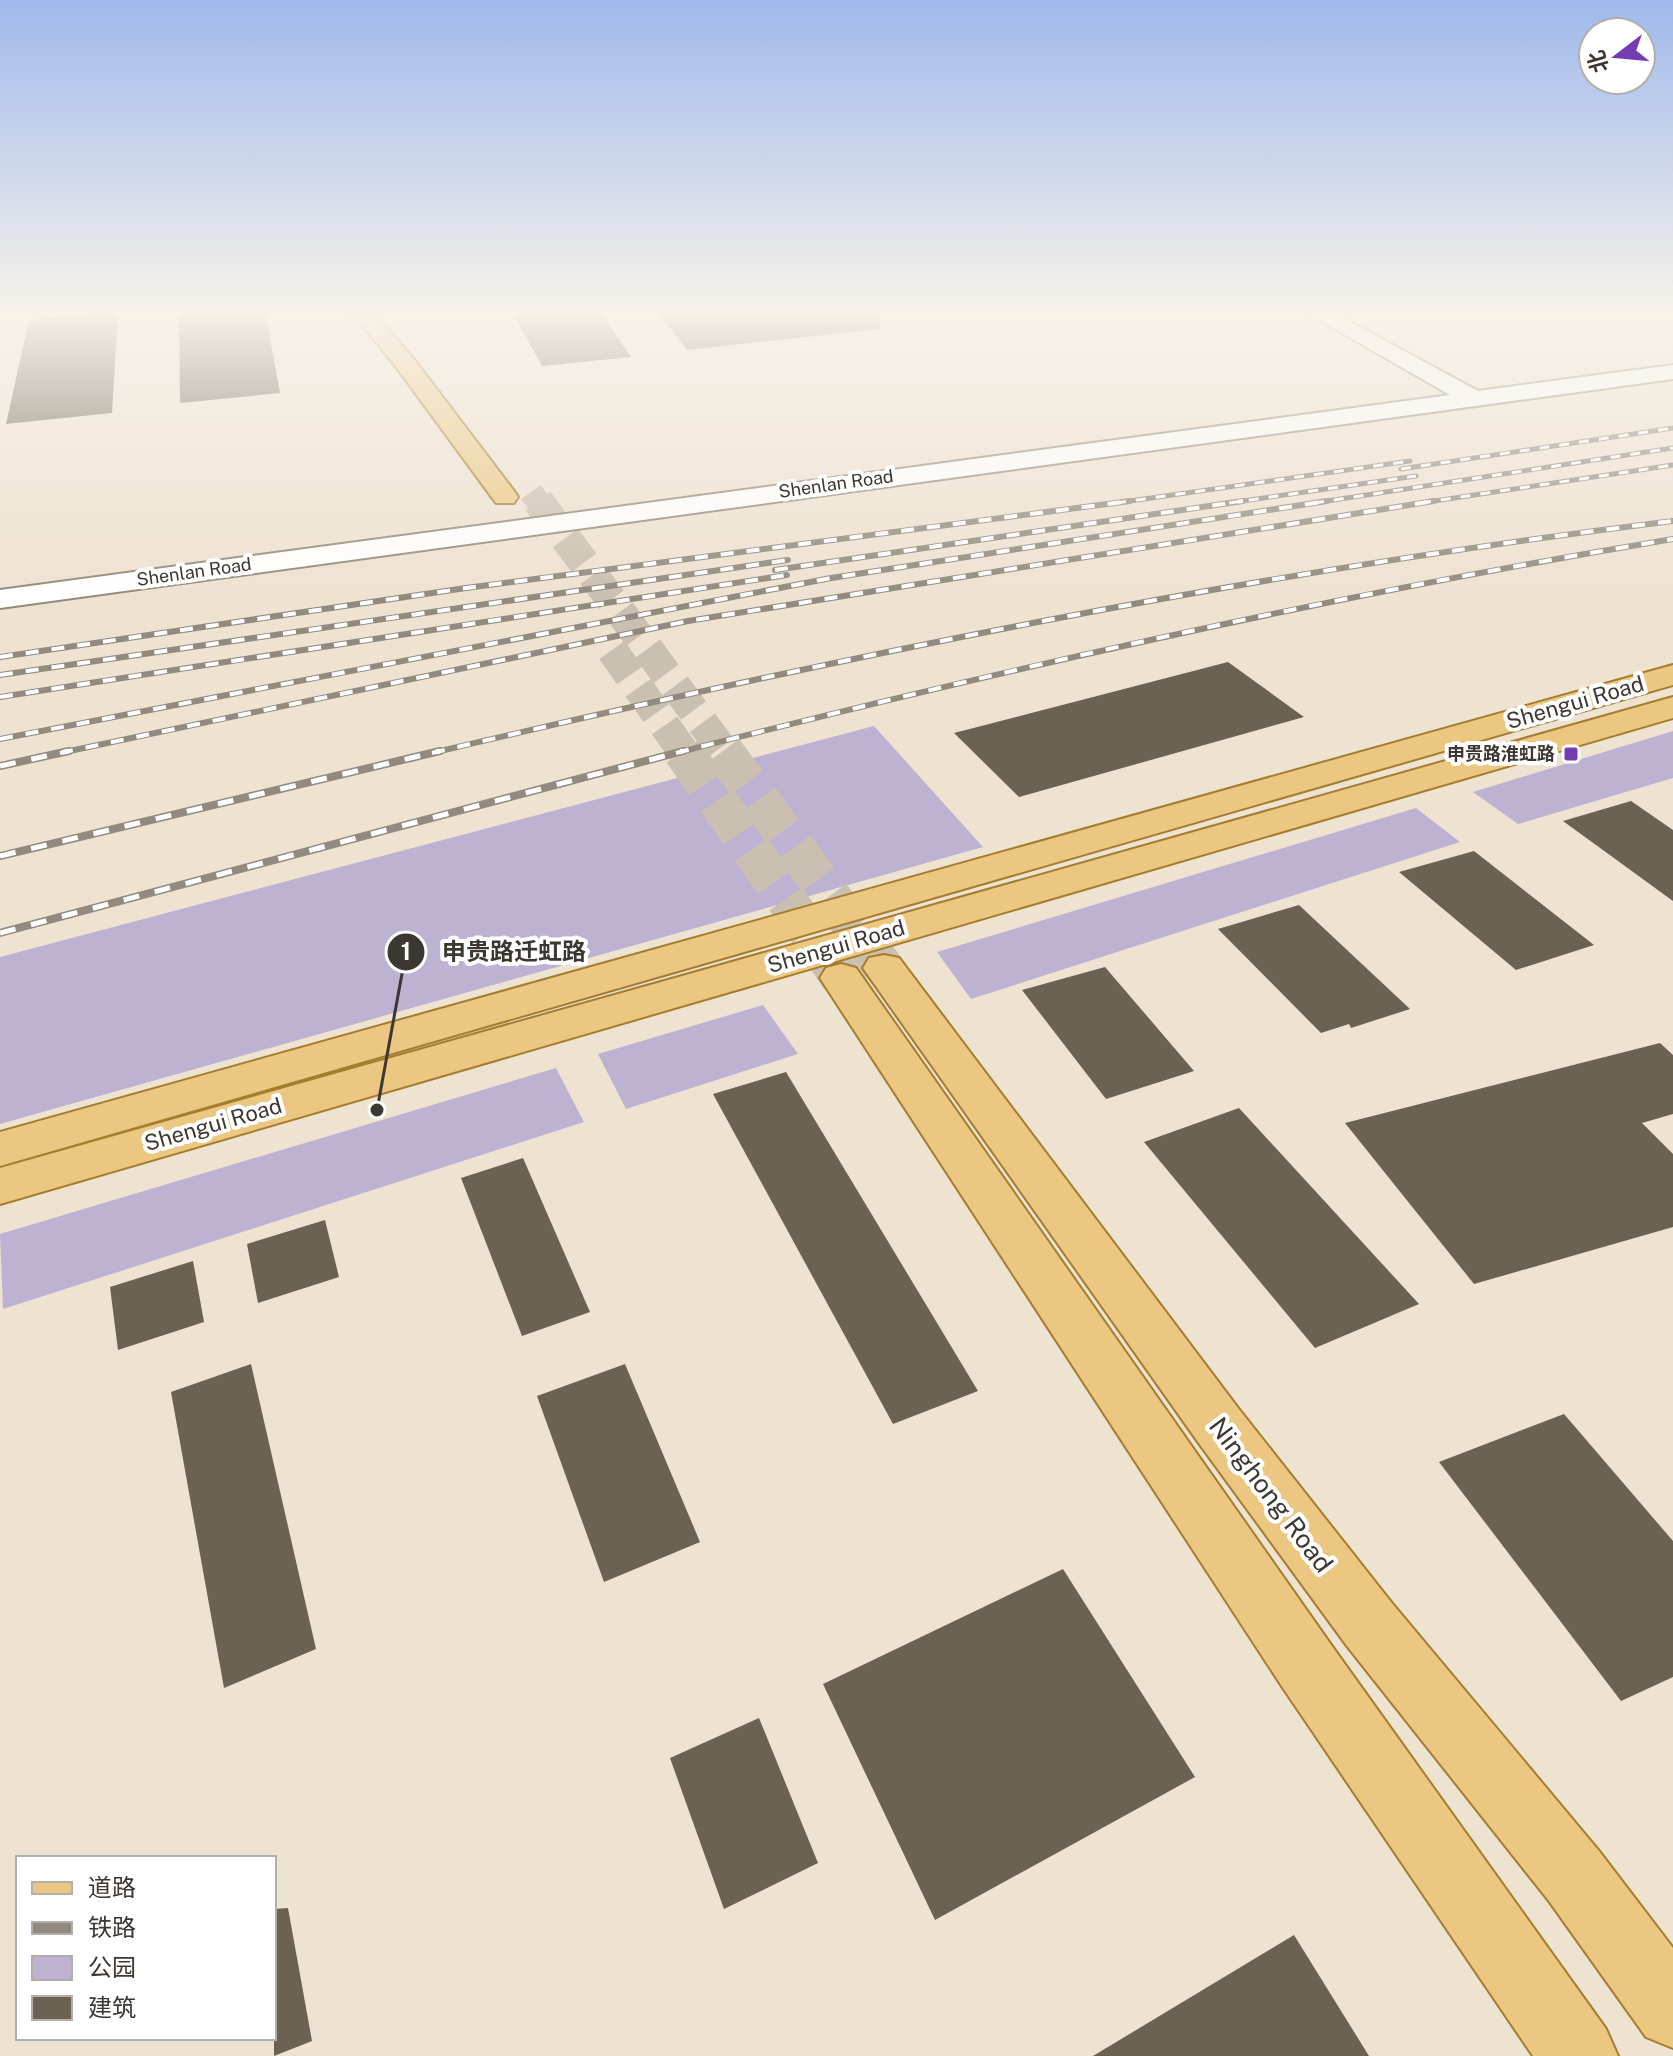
<svg xmlns="http://www.w3.org/2000/svg" width="1673" height="2056" font-family="'Public Sans','Noto Sans SC',sans-serif">
<style>
.green{fill:#beb2d3}
.building{fill:#6c6253}
.lines{fill:none;stroke-linecap:round;stroke-linejoin:round}
.major-tunnel-far2{stroke:#cac0b1;stroke-width:24;stroke-dasharray:24 12;stroke-linecap:butt}
.major-tunnel-far1{stroke:#cac0b1;stroke-width:31;stroke-dasharray:31 15;stroke-linecap:butt}
.major-tunnel{stroke:#cac0b1;stroke-width:40;stroke-dasharray:40 20;stroke-linecap:butt}
.minor-casing{stroke:#948a7a;stroke-width:4}
.major-casing{stroke:#a57d2f;stroke-width:4}
.minor{fill:#fff;fill-rule:evenodd}
.major{fill:#ebc782;fill-rule:evenodd}
.rail-far2-casing{stroke:#928a7e;stroke-width:5}
.rail-far1-casing{stroke:#928a7e;stroke-width:6}
.rail-casing{stroke:#928a7e;stroke-width:8}
.rail-far2{stroke:#fff;stroke-width:3;stroke-dasharray:10;stroke-linecap:butt}
.rail-far1{stroke:#fff;stroke-width:4;stroke-dasharray:13;stroke-linecap:butt}
.rail{stroke:#fff;stroke-width:5;stroke-dasharray:16;stroke-linecap:butt}
.poi-dot{fill:#743cb3;stroke:#fff;stroke-width:3}
.labels{text-anchor:middle;stroke-width:8;stroke-linejoin:round;paint-order:stroke}
.far-street-label{font-size:18px;fill:#3c3730;stroke:#fff}
.far-poi-label{font-size:18px;font-weight:bold;fill:#3c3730;stroke:#fff;text-anchor:end}
.street-label{font-size:22px;fill:#3c3730;stroke:#fff}
.near-street-label{font-size:26px;fill:#3c3730;stroke:#fff}
.leader{fill:none;stroke:#3c3730;stroke-width:3}
.callout-dot{fill:#3c3730;stroke:#fff;stroke-width:3}
.mark-label{font-size:24px;text-anchor:middle;font-weight:bold;fill:#fff}
.callout-label{font-size:24px;text-anchor:middle;font-weight:bold;fill:#3c3730;stroke:#fff;stroke-width:8;stroke-linejoin:round;paint-order:stroke}
</style>
<rect width="100%" height="100%" fill="#eee2d1"/>
<path class="green" d="M874 726 983 847 0 1124V957Z
M1673 731V778L1518 824 1473 792Z
M1416 808 1460 842 971 999 937 952Z
M763 1005 798 1054 626 1109 598 1054Z
M556 1068 584 1122 3 1309 0 1234Z"/>
<path class="building" d="M179 310H265L280 393 180 403Z
M511 310H599L631 357 542 366Z
M656 310H879L880 329 687 350Z
M118 312 112 413 6 424 29 320Z
M1228 662 1304 717 1019 797 954 733Z
M1631 801 1673 830V901L1563 821Z
M1474 851 1594 945 1516 970 1399 872Z
M1299 905 1410 1009 1351 1028 1349 1024 1321 1033 1218 929Z
M1105 967 1194 1071 1106 1099 1022 990Z
M1660 1043 1673 1055V1114L1642 1123 1673 1154V1227L1474 1284 1345 1123Z
M786 1072 978 1391 893 1424 713 1094Z
M1239 1108 1419 1304 1315 1348 1144 1142Z
M523 1158 590 1312 522 1336 461 1178Z
M325 1220 339 1277 258 1303 247 1244Z
M193 1261 204 1322 118 1350 110 1287Z
M251 1364 316 1649 224 1688 171 1392Z
M625 1364 700 1542 604 1582 537 1396Z
M1564 1414 1673 1541V1677L1621 1701 1439 1462Z
M1063 1569 1195 1777 935 1920 823 1684Z
M759 1718 818 1863 724 1909 670 1758Z
M288 1908 312 2041 274 2056V1909Z
M1294 1935 1369 2056H1093Z"/>
<g class="lines">
<path class="major-tunnel-far2" d="M531 492 539 503"/>
<path class="major-tunnel-far1" d="M538 501 725 753
M612 650 684 753"/>
<path class="major-tunnel" d="M683 751 841 978
M723 751 884 968"/>
<defs>
<path id="minor" d="M1302 310H1328L1478 391 1673 365V379L0 608V590L1450 395Z"/>
<path id="major" d="M350 310H371L413 358 514 491 518 497 514 503H496L397 368Z
M1673 665V685L0 1166V1132Z
M1673 697V718L0 1204V1168Z
M884 955 899 958 1238 1408 1391 1602 1599 1851 1673 1948V2048L1646 2037 1549 1901 1347 1646 1198 1442 863 968 869 958Z
M841 964 856 968 1329 1642 1606 2029 1618 2056H1533L1283 1688 820 978 826 968Z"/>
</defs>
<use href="#minor" class="minor-casing"/>
<use href="#major" class="major-casing"/>
<use href="#minor" class="minor"/>
<use href="#major" class="major"/>
<defs>
<path id="rail-far2" d="M1401 469 1673 428
M1116 503 1410 461
M1229 503 1416 476
M1314 503 1673 448
M1421 503 1673 465"/>
<path id="rail-far1" d="M775 570 1243 501
M0 657 466 588 1130 501
M0 675 788 560
M0 697 787 575
M0 739 831 578 1327 501
M60 753 688 621 1434 501
M432 753C843 656 1254 572 1673 521
M676 753C1008 668 1334 595 1673 539"/>
<path id="rail" d="M0 766 69 751
M0 856 440 751
M0 933 683 751"/>
</defs>
<use href="#rail-far2" class="rail-far2-casing"/>
<use href="#rail-far1" class="rail-far1-casing"/>
<use href="#rail" class="rail-casing"/>
<use href="#rail-far2" class="rail-far2"/>
<use href="#rail-far1" class="rail-far1"/>
<use href="#rail" class="rail"/>
</g>
<linearGradient id="sky" x2="0" y2="1"><stop stop-color="#9fb9ec"/><stop offset="0.52" stop-color="#f7f2ea"/><stop offset="1" stop-color="#f7f2ea" stop-opacity="0"/></linearGradient>
<rect width="1673" height="598" fill="url(#sky)"/>
<rect class="poi-dot" x="1563" y="746" width="16" height="16" rx="4"/>
<g class="labels">
<g class="far-street-label">
<text transform="translate(836 484) rotate(-8)" y="6">Shenlan Road</text>
<text transform="translate(194 572) rotate(-8)" y="6">Shenlan Road</text>
</g>
<g class="far-poi-label">
<text x="1555" y="760">申贵路淮虹路</text>
</g>
<g class="street-label">
<text transform="translate(1575 702) rotate(-16)" y="8">Shengui Road</text>
<text transform="translate(836 946) rotate(-16)" y="8">Shengui Road</text>
<text transform="translate(213 1124) rotate(-16)" y="8">Shengui Road</text>
</g>
<g class="near-street-label">
<text transform="translate(1271 1495) rotate(53)" y="9">Ninghong Road</text>
</g>
</g>
<path class="leader" d="M377 1110L406 952"/>
<g class="callout-dot">
<circle cx="377" cy="1110" r="8"/>
<circle cx="406" cy="952" r="20"/>
</g>
<g class="mark-label">
<text x="406" y="960">1</text>
</g>
<g class="callout-label">
<text x="514" y="960">申贵路迁虹路</text>
</g>
<rect x="16" y="1856" width="260" height="184" fill="#ffffff" stroke="#b1afac" stroke-width="2"/>
<rect x="32" y="1882" width="40" height="12" fill="#ebc782" stroke="#b1afac" stroke-width="2"/>
<text x="88" y="1896" font-size="24" fill="#3c3730">道路</text>
<rect x="32" y="1922" width="40" height="12" fill="#928a7e" stroke="#b1afac" stroke-width="2"/>
<text x="88" y="1936" font-size="24" fill="#3c3730">铁路</text>
<rect x="32" y="1956" width="40" height="24" fill="#beb2d3" stroke="#b1afac" stroke-width="2"/>
<text x="88" y="1976" font-size="24" fill="#3c3730">公园</text>
<rect x="32" y="1996" width="40" height="24" fill="#6c6253" stroke="#b1afac" stroke-width="2"/>
<text x="88" y="2016" font-size="24" fill="#3c3730">建筑</text>
<g transform="translate(1617 56) rotate(254)"><circle r="38" fill="#ffffff" stroke="#b1afac" stroke-width="2"/>
<path d="M0-6L14 30L0 20L-14 30Z" fill="#743cb3"/>
<text y="-12" font-size="22" font-weight="bold" text-anchor="middle" fill="#3c3730">北</text>
</g>
</svg>
